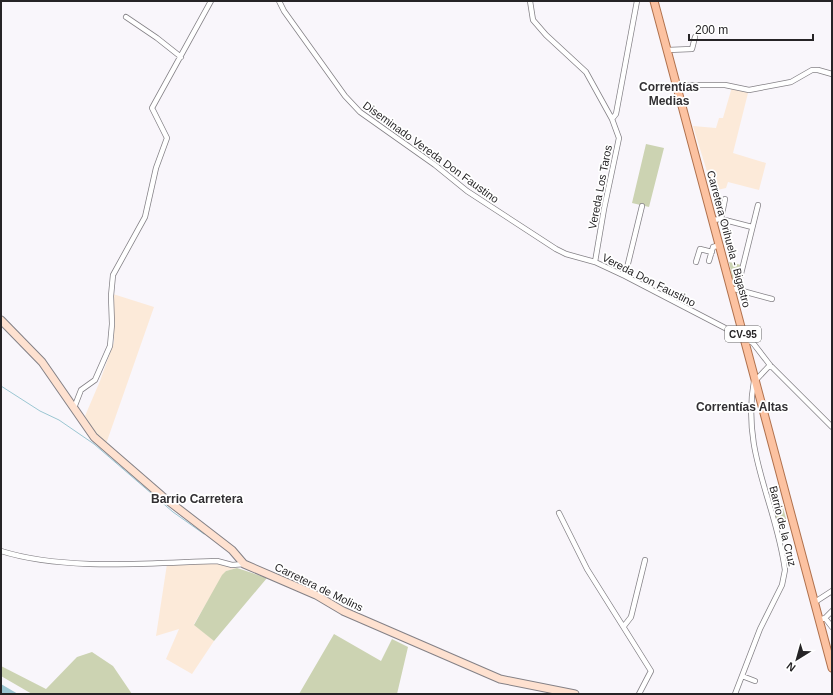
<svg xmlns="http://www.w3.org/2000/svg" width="833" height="695" font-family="Arial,sans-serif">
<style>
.industrial{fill:#fcead9}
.green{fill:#ccd3b2}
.water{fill:#9bc6d2}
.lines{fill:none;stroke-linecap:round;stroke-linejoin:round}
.stream{stroke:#9bc6d2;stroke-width:1}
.street-casing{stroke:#848186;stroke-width:6}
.secondary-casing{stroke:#848186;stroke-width:9}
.primary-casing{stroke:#b0714d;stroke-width:9}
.street{stroke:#fff;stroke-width:4.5}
.secondary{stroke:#fee1d0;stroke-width:7}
.primary{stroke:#fcc2a1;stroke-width:7}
.labels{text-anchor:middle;stroke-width:3.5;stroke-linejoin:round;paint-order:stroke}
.shield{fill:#fff;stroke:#676667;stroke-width:1}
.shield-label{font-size:10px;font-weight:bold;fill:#262426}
.street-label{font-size:11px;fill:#262426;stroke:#fff}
.neighbourhood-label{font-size:12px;font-weight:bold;fill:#323033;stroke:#fff}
</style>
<rect width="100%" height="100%" fill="#f9f6fb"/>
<path class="industrial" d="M732 87 748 93 733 153 766 163 759 190 728 182 726 188 713 191 693 126 716 128 719 118H723Z
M113 294 154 307 106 444 99 439 85 416 100 381 114 342Z
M167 564H219L237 568 226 571 194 624 214 641 192 674 166 659 179 629 156 636Z"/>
<path class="green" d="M646 144 664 148 649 207 632 203Z
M729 262 741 265 737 285H734Z
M783 508 787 522 778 529 774 515Z
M237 568 267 578 214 641 194 625 222 575 226 571Z
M334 634 381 661 392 639 408 647 397 694H299Z
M92 652 113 666 132 694H32L1 676V666L46 689 77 657Z"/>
<path class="water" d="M1 684 18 694H1Z"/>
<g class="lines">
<path class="stream" d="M1 386 40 411 59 420 94 444 173 512 204 534"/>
<defs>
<path id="street" d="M279 1 284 11 345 96 360 112 435 165 467 191 556 249 566 254 595 262 625 276 727 329 743 331
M530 1 533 20 546 35 586 72 612 119 619 138 604 209 595 262
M126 17 157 38 181 57
M668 50 692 49 695 37
M677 85H725L749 90 791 82 812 70H818L832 74
M612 119 616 114 637 1
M721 219 725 199
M713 220 721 219 752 227
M709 261 713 247 720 245
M696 262 700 249 712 252
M625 276 642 206
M735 289 772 299
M737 290 758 205
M744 338 753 343 770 365 832 427
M755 381 770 365
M74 408 81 390 95 380 110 346 112 324 111 296 113 275 145 217 156 168 167 138 152 108 211 1
M559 513 587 569 651 671 639 694
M1 551C64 571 151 563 217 561L232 565 244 564
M815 602 832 591
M825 618 832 611
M819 620 825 618 832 627
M624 626 631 617 645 560
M742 676 755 681
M735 694 760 629 782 585 785 570C776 502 741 452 754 381"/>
<path id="secondary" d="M1 320 42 362 94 437 162 496 232 550 244 564 316 595 343 611 500 679 575 694"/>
<path id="primary" d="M654 1 832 668"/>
</defs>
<use href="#street" class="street-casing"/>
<use href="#secondary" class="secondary-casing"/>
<use href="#primary" class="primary-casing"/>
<use href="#street" class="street"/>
<use href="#secondary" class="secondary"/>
<use href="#primary" class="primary"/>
</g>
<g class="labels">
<rect class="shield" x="725" y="326" width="36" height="16" rx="3"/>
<g class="shield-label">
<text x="743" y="338">CV-95</text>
</g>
<g class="street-label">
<text transform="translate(431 152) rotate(36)" y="4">Diseminado Vereda Don Faustino</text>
<text transform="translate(600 187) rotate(-79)" y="4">Vereda Los Taros</text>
<text transform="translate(729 239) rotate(75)" y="4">Carretera Orihuela - Bigastro</text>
<text transform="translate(649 280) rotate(27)" y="4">Vereda Don Faustino</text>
<text transform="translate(783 526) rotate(76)" y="4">Barrio de la Cruz</text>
<text transform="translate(319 587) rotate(26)" y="4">Carretera de Molins</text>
</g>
<g class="neighbourhood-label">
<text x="669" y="91">Correntías<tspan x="669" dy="14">Medias</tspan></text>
<text x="742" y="411">Correntías Altas</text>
<text x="197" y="503">Barrio Carretera</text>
</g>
</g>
<rect width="833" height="695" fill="none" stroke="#262426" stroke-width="4"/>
<g transform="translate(797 659) rotate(217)" stroke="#ffffff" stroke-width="3" paint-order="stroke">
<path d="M0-3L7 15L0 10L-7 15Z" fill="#262426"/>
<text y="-6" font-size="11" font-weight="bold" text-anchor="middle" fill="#262426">N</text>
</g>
<path d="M689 34v6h124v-6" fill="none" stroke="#262426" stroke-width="2"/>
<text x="695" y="34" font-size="12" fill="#262426" stroke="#ffffff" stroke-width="3" paint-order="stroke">200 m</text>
</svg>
